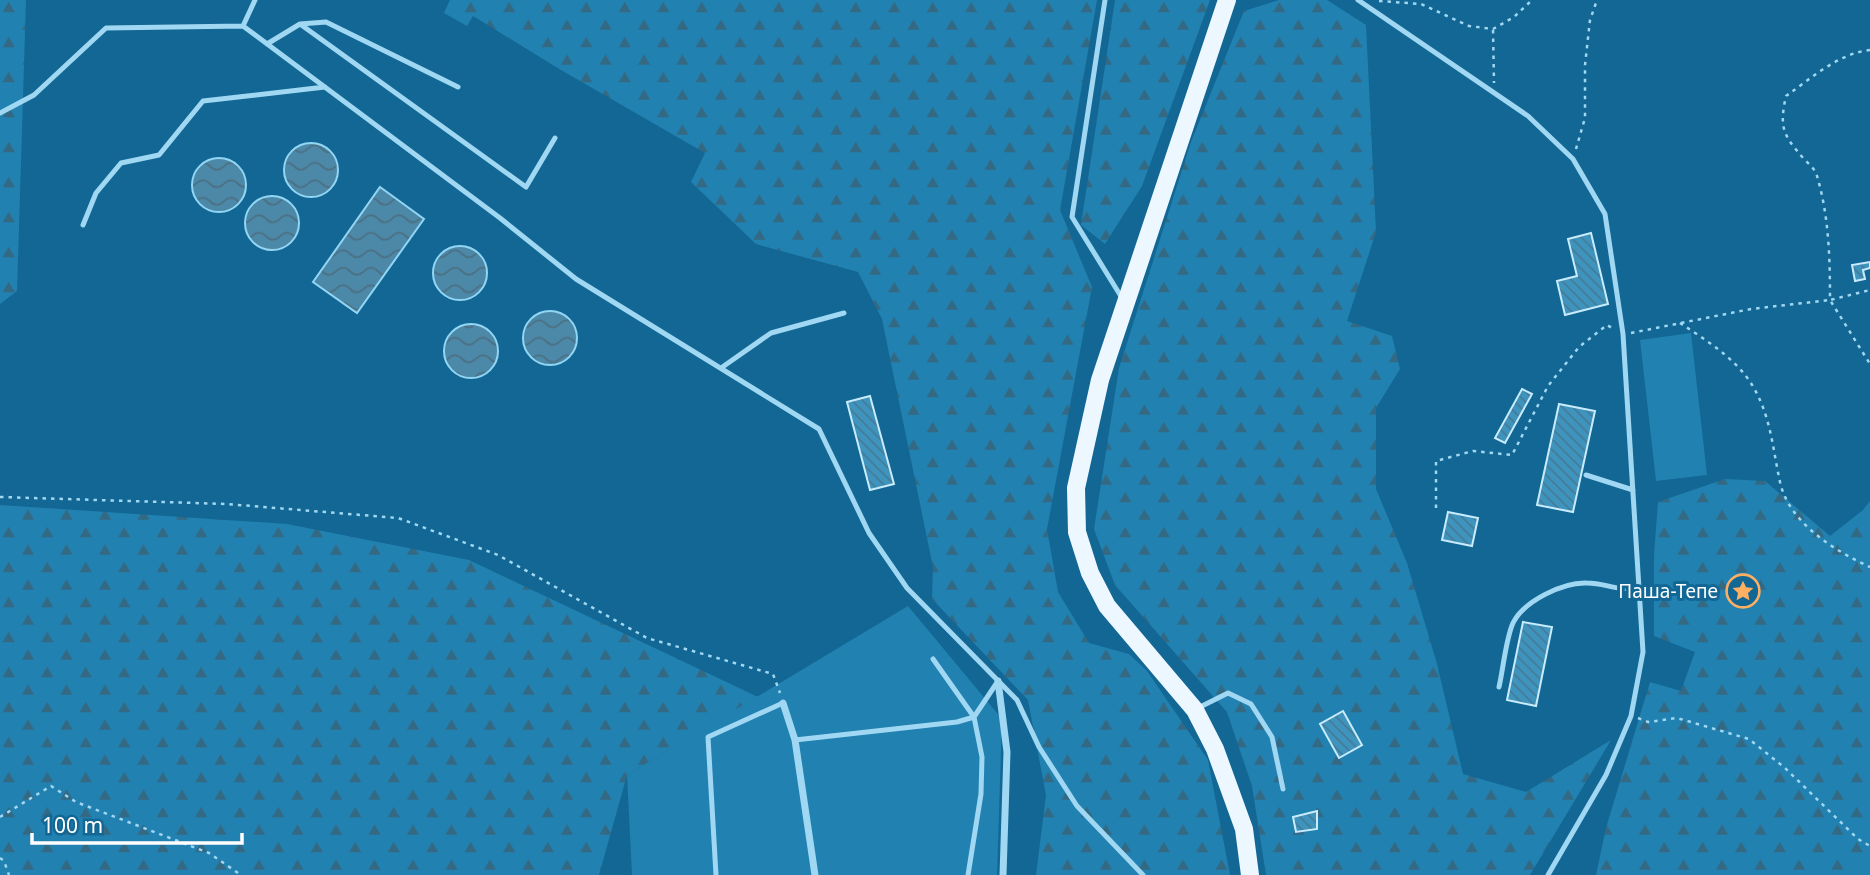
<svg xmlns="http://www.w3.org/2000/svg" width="1870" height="875" font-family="'Noto Sans',sans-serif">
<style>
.forest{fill:url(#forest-firs)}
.garden{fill:#2181b1}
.water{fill:url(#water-waves);stroke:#92d6f6;stroke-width:2}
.building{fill:url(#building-back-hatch);stroke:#c8ecfd;stroke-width:2}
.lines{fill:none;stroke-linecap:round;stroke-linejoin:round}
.path{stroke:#a0d7f2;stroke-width:2.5;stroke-dasharray:3.5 5;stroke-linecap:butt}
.service{stroke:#a0d7f2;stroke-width:5}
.minor{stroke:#a0d7f2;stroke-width:7}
.primary{stroke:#ecf7ff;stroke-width:18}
.labels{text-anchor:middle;stroke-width:6;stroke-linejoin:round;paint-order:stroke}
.poi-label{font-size:19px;fill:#fff;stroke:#126794;text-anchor:end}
</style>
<defs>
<pattern id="forest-firs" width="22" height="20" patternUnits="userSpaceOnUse" patternTransform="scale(1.75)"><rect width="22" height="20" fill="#2181b1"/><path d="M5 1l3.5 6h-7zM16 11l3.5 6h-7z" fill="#346984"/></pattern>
<pattern id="water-waves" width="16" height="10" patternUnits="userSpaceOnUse" patternTransform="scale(1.75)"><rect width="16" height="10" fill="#4c88a7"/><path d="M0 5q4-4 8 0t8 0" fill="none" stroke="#4c7083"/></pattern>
<pattern id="building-back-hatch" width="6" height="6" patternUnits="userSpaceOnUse" patternTransform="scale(1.75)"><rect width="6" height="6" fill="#3f94be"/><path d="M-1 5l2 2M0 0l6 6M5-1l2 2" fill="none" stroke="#447b96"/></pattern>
</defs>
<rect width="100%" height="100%" fill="#126794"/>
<path class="forest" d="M0 0H26L17 291 0 304Z
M450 0H1097L1060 210 1092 287 1047 529 1058 592 1089 643 1129 654 1147 671 1208 760 1230 875H1036L1046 795 1028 700 932 599 933 567 882 319 858 272 756 244 691 182 705 153 561 70 473 16 467 26 444 13Z
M1115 0H1210L1142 186 1105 244 1081 225Z
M1279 0H1327L1366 25 1376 232 1347 321 1392 336 1400 369 1376 408V489L1407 563 1437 664 1463 774 1526 792 1611 740 1530 875H1266L1252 786 1227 712 1115 585 1094 529 1119 368 1191 142 1244 11Z
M1725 479 1765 481 1830 536 1863 510 1870 501V875H1596L1606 828 1650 682 1681 691 1695 652 1654 636V555L1658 502Z
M0 505 287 524 469 560 758 697 627 775 599 875H0Z"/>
<path class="garden" d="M1691 333 1707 475 1656 481 1640 340Z
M908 606 1002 719 997 875H632L627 775Z"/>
<path class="water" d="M284 170a27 27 0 1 1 54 0a27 27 0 1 1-54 0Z
M192 185a27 27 0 1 1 54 0a27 27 0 1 1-54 0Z
M380 187 424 219 357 313 313 282Z
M245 223a27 27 0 1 1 54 0a27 27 0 1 1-54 0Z
M433 273a27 27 0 1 1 54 0a27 27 0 1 1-54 0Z
M523 338a27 27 0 1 1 54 0a27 27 0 1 1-54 0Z
M444 351a27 27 0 1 1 54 0a27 27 0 1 1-54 0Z"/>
<path class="building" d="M1591 233 1608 304 1565 315 1557 281 1577 276 1568 239Z
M1870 262V268L1863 270 1865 279 1855 281 1852 265Z
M1522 389 1532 394 1505 443 1495 438Z
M870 396 894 484 870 490 847 402Z
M1559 404 1595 411 1573 512 1537 505Z
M1448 512 1478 518 1472 546 1442 540Z
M1523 622 1552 627 1536 706 1507 700Z
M1343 711 1362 745 1339 758 1320 724Z
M1317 811V829L1296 832 1293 817Z"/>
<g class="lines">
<path class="path" d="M1379 1 1421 4 1469 26 1493 29 1514 17 1532 0
M1493 30 1494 83
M1870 50C1839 53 1810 79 1786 96 1779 128 1783 135 1804 159 1809 164 1815 169 1817 176 1829 216 1830 259 1830 300L1870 290
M1576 149 1585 118V65L1590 20 1597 0
M1680 323C1707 341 1739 360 1755 390 1771 419 1773 450 1780 482 1789 523 1835 551 1870 567
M1631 333 1751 309 1830 300 1870 364
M0 497 227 504 398 518 498 555 647 638 773 674 780 693
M1436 508V461L1473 451 1512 455 1548 386 1579 347 1607 325 1612 328
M1638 718 1648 722 1677 718 1749 739 1785 768 1858 839 1870 846
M0 817 51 786 76 802 209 853 241 875
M0 858 4 861 9 875"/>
<path class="service" d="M1105 0 1072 217 1122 298
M1358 0 1528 116 1573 159 1605 214 1623 334 1643 652 1631 716 1606 775 1548 875
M300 24 326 22 458 87
M243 26 255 0
M267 44 300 24 526 187 555 138
M0 113 34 95 106 28 243 26 500 218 576 279 819 429 869 533 907 588 1017 700 1039 747 1077 806 1143 875
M83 225 96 193 121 163 159 155 203 101 325 87
M721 368 771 333 844 313
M1586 475 1633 490
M1499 687C1503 670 1506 638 1513 623 1524 601 1563 582 1587 583 1607 583 1617 592 1640 587
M1198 708 1228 693 1251 704 1272 737 1283 789
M795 740 957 722 974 717 933 659
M716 875 708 737 783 703
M968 875 981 794 982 757 974 717 998 681"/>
<path class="minor" d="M998 681 1007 752 1003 875
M783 703 795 740 815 875"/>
<path class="primary" d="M1227 0 1100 380 1076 488 1077 532 1090 573 1107 606 1195 710 1215 749 1244 829 1250 875"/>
</g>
<defs>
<symbol id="sight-ring" viewBox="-11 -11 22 22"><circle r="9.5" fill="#126794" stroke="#ffaf62" stroke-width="1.5"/><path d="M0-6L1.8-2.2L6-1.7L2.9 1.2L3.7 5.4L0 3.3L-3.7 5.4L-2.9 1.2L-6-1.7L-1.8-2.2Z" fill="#ffaf62"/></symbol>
</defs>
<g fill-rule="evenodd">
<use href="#sight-ring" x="1724" y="572" width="38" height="38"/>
</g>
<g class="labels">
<g class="poi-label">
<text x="1718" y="598">Паша-Тепе</text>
</g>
</g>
<path d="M32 833v10h210v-10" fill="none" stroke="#ffffff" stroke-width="3.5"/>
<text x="42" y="833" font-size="21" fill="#ffffff" stroke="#126794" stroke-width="5" paint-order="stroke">100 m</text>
</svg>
